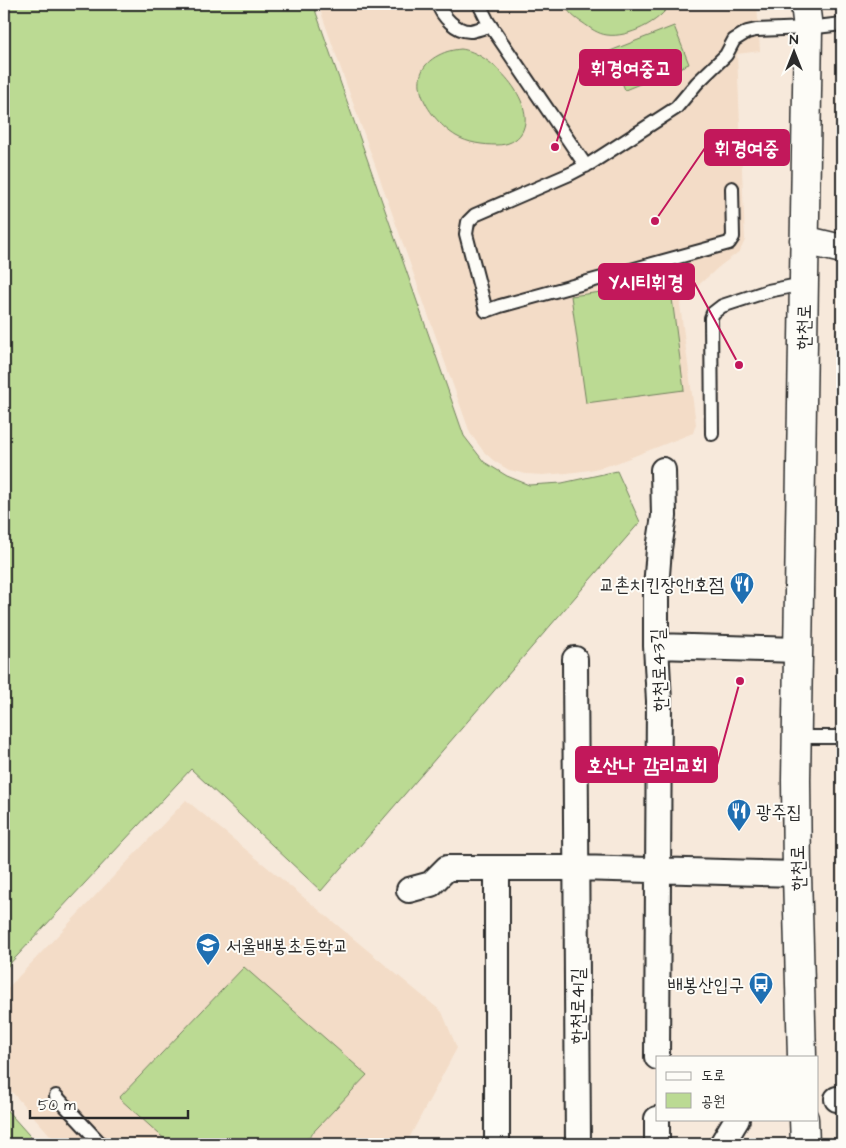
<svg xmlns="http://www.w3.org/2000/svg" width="846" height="1148" font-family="'Architects Daughter','Poor Story',sans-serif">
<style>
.built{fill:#f3dcc7}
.green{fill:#bbda93;stroke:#73825f}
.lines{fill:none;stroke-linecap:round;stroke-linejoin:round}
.lane-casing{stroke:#2b2b2b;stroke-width:16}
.street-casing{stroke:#2b2b2b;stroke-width:28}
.secondary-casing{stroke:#2b2b2b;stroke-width:31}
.lane{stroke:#fdfcf7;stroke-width:12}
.street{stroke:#fdfcf7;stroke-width:24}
.secondary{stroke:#fdfcf7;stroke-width:28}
.labels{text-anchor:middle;stroke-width:4;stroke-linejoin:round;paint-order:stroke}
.street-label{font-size:19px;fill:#2b2b2b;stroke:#fdfcf7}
.poi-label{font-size:19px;fill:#2b2b2b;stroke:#fdfcf7;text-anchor:end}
.leader{fill:none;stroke:#c2185b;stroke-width:2}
.callout-dot{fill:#c2185b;stroke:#fdfcf7;stroke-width:2}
.callout{fill:#c2185b;stroke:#c2185b;stroke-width:2}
.callout-label{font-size:20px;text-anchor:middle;font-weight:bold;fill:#fff}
</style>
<rect width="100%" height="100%" fill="#f7e9db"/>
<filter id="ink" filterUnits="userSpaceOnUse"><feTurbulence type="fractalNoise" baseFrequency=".02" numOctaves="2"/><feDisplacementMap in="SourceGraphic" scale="10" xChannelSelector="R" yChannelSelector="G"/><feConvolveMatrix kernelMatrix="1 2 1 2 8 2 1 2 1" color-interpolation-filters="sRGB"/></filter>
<g filter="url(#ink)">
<path class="built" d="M318 4H757L760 51 737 54 745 240 740 251 720 266 685 297 680 305 696 424 693 433 614 464 590 470 567 473 543 475 526 474 509 470 494 461 484 452 470 433Z
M186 800 442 1012 457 1048 406 1144H58L4 1083V992Z"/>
<path class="green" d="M4 4H313L464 436 484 462 507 476 529 485 562 483 617 471 640 522 321 891 191 769 4 970Z
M565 4H670C660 22 628 38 607 35 598 34 590 28 583 23 576 19 567 12 565 4Z
M674 26 689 64 625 90 610 51Z
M461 49C490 52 538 102 522 132 517 141 507 145 497 145 483 145 468 143 456 136 430 120 399 75 439 55 447 51 452 50 461 49Z
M670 283 684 390 586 403 571 296Z
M244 967 367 1075 302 1144H170L119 1098Z
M4 1107 37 1144H4Z"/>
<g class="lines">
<defs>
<path id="lane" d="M438 4C442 16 456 32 471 31 477 30 484 27 491 26
M479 4 488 22 586 166
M732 188 733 237 729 243 500 306 486 311 466 234 468 222 475 215 570 174 591 163 676 108 697 83 726 55 734 40 747 32 756 30 808 28 842 24
M712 434 711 318 713 313 722 306 768 291 803 284
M797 737H842
M56 1096 101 1144"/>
<path id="street" d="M656 646 798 650
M575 659 578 1144
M497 868V1144
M409 890 431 884 447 868H577L797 874
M657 1057 659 701 656 646V588L659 549 664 516 663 470
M837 1099H842
M657 1144V1119
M722 1144 737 1119"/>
<path id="secondary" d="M804 240 842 249
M802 1057 797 874 796 780 808 28 805 4
M804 1119 805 1144"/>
</defs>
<use href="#lane" class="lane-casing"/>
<use href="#street" class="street-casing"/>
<use href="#secondary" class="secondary-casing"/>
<use href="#lane" class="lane"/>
<use href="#street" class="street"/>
<use href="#secondary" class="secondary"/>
</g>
</g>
<defs>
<symbol id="restaurant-pin" viewBox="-11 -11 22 30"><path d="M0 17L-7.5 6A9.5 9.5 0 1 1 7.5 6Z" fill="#1f6fb2" stroke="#fdfcf7"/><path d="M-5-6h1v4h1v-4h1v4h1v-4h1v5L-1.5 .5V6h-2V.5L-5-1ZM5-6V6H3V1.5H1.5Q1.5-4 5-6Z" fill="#fff"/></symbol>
<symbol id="school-pin" viewBox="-11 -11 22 30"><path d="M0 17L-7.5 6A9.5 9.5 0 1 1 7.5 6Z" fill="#1f6fb2" stroke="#fdfcf7"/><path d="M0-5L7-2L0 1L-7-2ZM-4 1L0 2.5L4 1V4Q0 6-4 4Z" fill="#fff"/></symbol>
<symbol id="bus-pin" viewBox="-11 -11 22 30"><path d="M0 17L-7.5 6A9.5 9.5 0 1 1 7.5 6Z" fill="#1f6fb2" stroke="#fdfcf7"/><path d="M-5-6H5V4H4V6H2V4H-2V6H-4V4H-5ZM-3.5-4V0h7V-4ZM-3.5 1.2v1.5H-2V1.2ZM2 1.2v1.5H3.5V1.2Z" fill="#fff"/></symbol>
</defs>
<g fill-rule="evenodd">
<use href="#restaurant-pin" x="728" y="570" width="28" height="38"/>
<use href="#restaurant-pin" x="725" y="797" width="28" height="38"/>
<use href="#school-pin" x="194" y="931" width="28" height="38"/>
<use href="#bus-pin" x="747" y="970" width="28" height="38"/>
</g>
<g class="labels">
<g class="street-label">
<text transform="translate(803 327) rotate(-89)" y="7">한천로</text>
<text transform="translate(658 670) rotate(-92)" y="7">한천로43길</text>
<text transform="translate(797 868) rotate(-91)" y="7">한천로</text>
<text transform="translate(577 1006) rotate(-90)" y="7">한천로41길</text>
</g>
<g class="poi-label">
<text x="724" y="591">교촌치킨장안1호점</text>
<text x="756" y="818" text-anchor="start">광주집</text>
<text x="226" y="952" text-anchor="start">서울배봉초등학교</text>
<text x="744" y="991">배봉산입구</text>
</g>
</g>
<path class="leader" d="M555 147L580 68M655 221L705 148M739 365L694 282M740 681L717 765"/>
<g class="callout-dot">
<circle cx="555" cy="147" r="5"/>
<circle cx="655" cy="221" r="5"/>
<circle cx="739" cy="365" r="5"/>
<circle cx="740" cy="681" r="5"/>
</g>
<g class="callout">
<rect x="580" y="50" width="101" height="35" rx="5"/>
<rect x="705" y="130" width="84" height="35" rx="5"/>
<rect x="599" y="264" width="95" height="35" rx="5"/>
<rect x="576" y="747" width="141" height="35" rx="5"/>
</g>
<g class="callout-label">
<text x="631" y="75">휘경여중고</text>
<text x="747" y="155">휘경여중</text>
<text x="646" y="289">Y시티휘경</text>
<text x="647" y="772">호산나 감리교회</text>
</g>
<rect width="846" height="1148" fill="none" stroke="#fdfcf7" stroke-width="20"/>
<rect x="10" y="10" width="826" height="1128" fill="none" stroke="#2b2b2b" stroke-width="2" filter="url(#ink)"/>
<rect x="656" y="1056" width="162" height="65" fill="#fdfcf7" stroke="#a9a8a5"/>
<rect x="666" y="1072" width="25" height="8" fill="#fdfcf7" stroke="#a9a8a5"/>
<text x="701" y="1080" font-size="15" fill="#2b2b2b">도로</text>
<rect x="666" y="1093" width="25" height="15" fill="#bbda93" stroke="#a9a8a5"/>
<text x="701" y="1106" font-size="15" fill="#2b2b2b">공원</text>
<g transform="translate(794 52)" stroke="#fdfcf7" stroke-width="4" paint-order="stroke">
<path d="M0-4L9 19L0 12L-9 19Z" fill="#2b2b2b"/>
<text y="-8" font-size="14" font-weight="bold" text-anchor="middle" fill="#2b2b2b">N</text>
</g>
<path d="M30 1110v8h158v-8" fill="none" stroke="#2b2b2b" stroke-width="2.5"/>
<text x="38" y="1110" font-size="15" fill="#2b2b2b" stroke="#fdfcf7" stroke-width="4" paint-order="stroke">50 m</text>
</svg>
